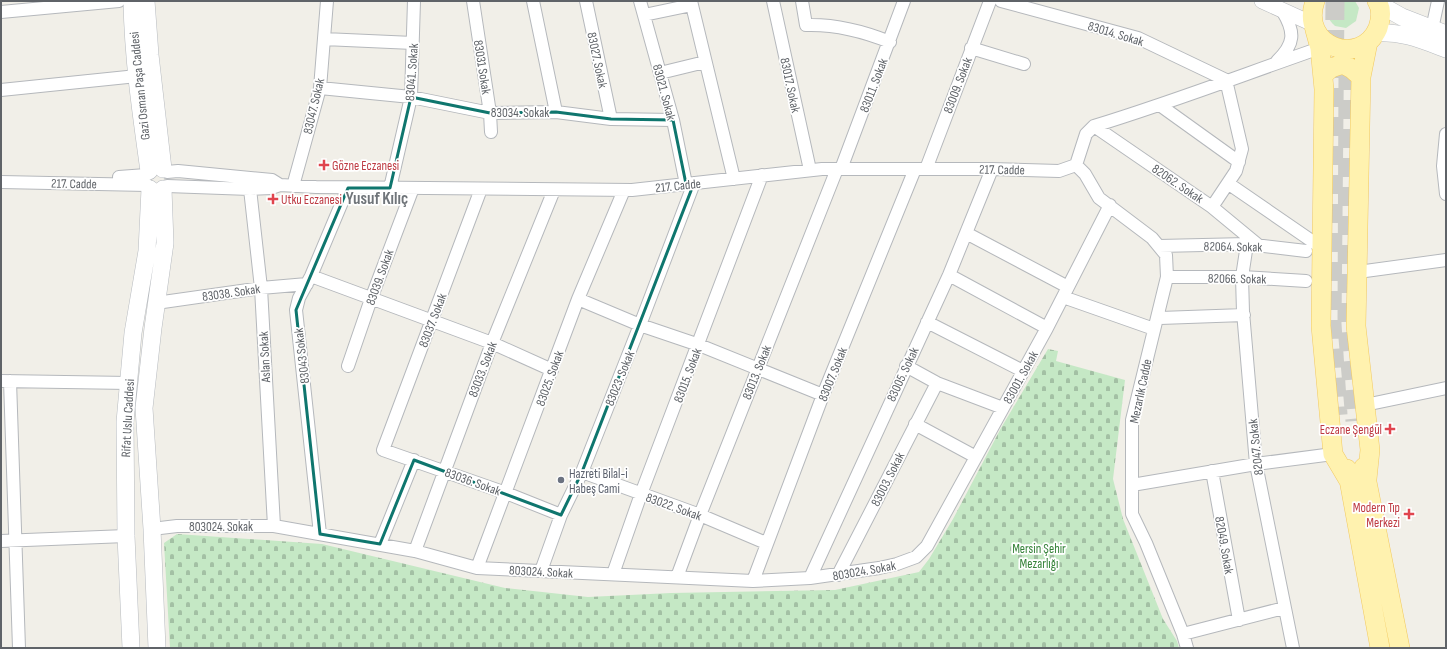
<svg xmlns="http://www.w3.org/2000/svg" width="1447" height="649" font-family="'Sofia Sans Condensed',sans-serif">
<style>
.green{fill:#c5e8c5}
.cemetery{fill:url(#cemetery-stones)}
.lines{fill:none;stroke-linecap:round;stroke-linejoin:round}
.primary-tunnel{stroke:#ccccc8;stroke-width:19;stroke-dasharray:19 10;stroke-linecap:butt}
.minor-casing{stroke:#b5b8bc;stroke-width:14}
.tertiary-casing{stroke:#b5b8bc;stroke-width:16}
.secondary-casing{stroke:#b6babf;stroke-width:18}
.primary-casing{stroke:#f2c960;stroke-width:20}
.minor{stroke:#fff;stroke-width:12}
.tertiary{stroke:#fff;stroke-width:15}
.secondary{stroke:#fff;stroke-width:17}
.primary{stroke:#fff2af;stroke-width:19}
.marked{fill:none;stroke:#0f766e;stroke-width:3;stroke-linejoin:round}
.health-dot{fill:#e0444e;stroke:#fff;stroke-width:1.5}
.worship-dot{fill:#6b7280;stroke:#fff;stroke-width:1.5}
.labels{text-anchor:middle;stroke-width:3.5;stroke-linejoin:round;paint-order:stroke}
.street-label{font-size:13px;fill:#5f6368;stroke:#fff}
.health-label{font-size:13px;fill:#be3a42;stroke:#fff;text-anchor:start}
.worship-label{font-size:13px;fill:#5b616d;stroke:#fff;text-anchor:start}
.park-label{font-size:13px;fill:#348238;stroke:#fff}
.district-label{font-size:17px;font-weight:bold;fill:#70757a;stroke:#fff}
</style>
<defs>
<pattern id="cemetery-stones" width="16" height="16" patternUnits="userSpaceOnUse"><rect width="16" height="16" fill="#c5e8c5"/><path d="M2 7V4a2 2 0 0 1 4 0v3zM10 15v-3a2 2 0 0 1 4 0v3z" fill="#a3c0a4"/></pattern>
</defs>
<rect width="100%" height="100%" fill="#f1efe8"/>
<path class="green" d="M1331 1H1355L1359 8 1356 21 1346 28 1335 26C1327 19 1324 10 1331 1Z"/>
<path class="cemetery" d="M1048 349 1058 351 1056 361 1125 380 1113 479 1123 519 1163 619 1177 641 1179 648H170L164 543 177 534 322 544 505 588 588 597 671 593 835 590 919 572 929 559 953 519 1001 428Z"/>
<g class="lines">
<path class="primary-tunnel" d="M1335 1 1332 324 1338 415
M1348 71 1347 326 1355 421"/>
<defs>
<path id="minor" d="M473 1 490 113 491 132
M533 1 556 112
M586 1 611 119
M640 1 673 120 686 184
M691 1 734 179
M773 1 810 170
M802 1 806 25C836 24 863 31 890 42
M1001 1 1138 38 1226 80 1242 149 1236 171 1212 207
M1 12 119 1
M644 15 692 5
M1432 29 1438 1
M324 39 413 43
M971 48 1024 64
M1277 61C1295 44 1295 32 1283 12
M660 73 705 62
M320 88 411 97 490 113 556 112 611 119 673 120
M1 90 137 76
M1161 106 1239 162
M1094 126 1212 207 1258 245
M1446 134 1443 166 1446 194
M1076 165 1085 174 1099 198 1152 238 1166 255 1167 277 1132 420V514L1146 543 1183 634 1187 648
M1076 165 1086 134 1094 126C1170 103 1245 74 1320 48
M841 169 904 1
M926 169 990 1
M167 172 178 171 272 180 280 185
M119 177 146 175
M1 182 147 185
M1229 184 1322 248
M167 186 250 189 271 188 280 185 316 187 632 190 822 169H992L1059 171 1076 165
M293 186 320 88 327 1
M390 188 411 97 414 1
M250 189 261 288 274 526
M481 189 383 450 506 493 561 515
M966 233 1068 287
M1247 244 1242 277 1243 312 1256 464 1293 648
M1159 246 1247 244 1306 251
M1358 272 1446 260
M949 275 1047 328
M311 276 492 343 552 370
M1167 277H1242L1306 281
M1063 297 1154 329
M578 299 640 325 699 345 823 395
M156 303 261 288 307 284
M1160 318 1244 315
M927 322 1023 371
M348 366 371 299 413 188
M906 366 937 383 1003 408
M1 381 129 383
M10 381 19 648
M1365 405 1446 388
M915 424 976 457
M1212 471 1239 620
M582 472 700 515 766 543
M1132 485 1256 464 1333 454
M152 529 177 526H274L415 551 477 568 753 581 810 578 879 568 897 564 916 557 927 546 1047 328 1110 205
M320 534 296 310 299 298 311 276 348 188
M1 541 126 536
M380 544 414 460
M415 551 492 343 554 190
M477 568 578 299 624 190
M541 571 561 515 582 472 640 325 694 183
M613 574 641 494 762 175
M838 575 937 383
M677 577 700 515 837 169
M810 578 949 275 992 169
M753 581 823 395 915 169
M1183 634 1284 608"/>
<path id="tertiary" d="M1262 1 1313 24"/>
<path id="secondary" d="M132 1C133 58 141 114 149 171
M146 1 150 55 163 169
M1379 4 1402 17 1446 34
M1376 33C1401 31 1422 40 1446 49
M131 648 126 536 125 422 133 333 147 251 150 189
M157 648 152 529 144 408 153 328 165 243 163 189"/>
<path id="primary" d="M1315 1C1299 47 1361 68 1378 28 1381 19 1382 9 1377 1
M1315 30 1320 48 1324 89 1321 326 1333 454 1349 481
M1323 75 1331 68 1343 64 1352 69 1361 77
M1364 467 1400 648
M1347 469 1380 648
M1367 479 1370 450 1356 326 1361 77 1368 42"/>
</defs>
<use href="#minor" class="minor-casing"/>
<use href="#tertiary" class="tertiary-casing"/>
<use href="#secondary" class="secondary-casing"/>
<use href="#primary" class="primary-casing"/>
<use href="#minor" class="minor"/>
<use href="#tertiary" class="tertiary"/>
<use href="#secondary" class="secondary"/>
<use href="#primary" class="primary"/>
</g>
<path class="marked" d="M411 97 490 113 556 112 611 119 673 120 686 184 694 183 582 472 561 515 414 460 380 544 320 534 296 310 348 188H390Z"/>
<g class="health-dot">
<path d="M322 159h4v4h4v4h-4v4h-4v-4h-4v-4h4z"/>
<path d="M271 193h4v4h4v4h-4v4h-4v-4h-4v-4h4z"/>
<path d="M1388 423h4v4h4v4h-4v4h-4v-4h-4v-4h4z"/>
<path d="M1407 508h4v4h4v4h-4v4h-4v-4h-4v-4h4z"/>
</g>
<circle class="worship-dot" cx="561" cy="480" r="4"/>
<g class="labels">
<g class="street-label">
<text transform="translate(1116 33) rotate(17)" y="5">83014. Sokak</text>
<text transform="translate(598 60) rotate(78)" y="5">83027. Sokak</text>
<text transform="translate(483 67) rotate(81)" y="5">83031 Sokak</text>
<text transform="translate(411 72) rotate(-86)" y="5">83041. Sokak</text>
<text transform="translate(791 85) rotate(78)" y="5">83017. Sokak</text>
<text transform="translate(873 85) rotate(-69)" y="5">83011. Sokak</text>
<text transform="translate(957 85) rotate(-69)" y="5">83009. Sokak</text>
<text transform="translate(139 86) rotate(-96)" y="5">Gazi Osman Paşa Caddesi</text>
<text transform="translate(665 92) rotate(75)" y="5">83021. Sokak</text>
<text transform="translate(313 106) rotate(-77)" y="5">83047. Sokak</text>
<text x="520" y="117">83034. Sokak</text>
<text transform="translate(1002 169) rotate(1)" y="5">217. Cadde</text>
<text transform="translate(74 183) rotate(1)" y="5">217. Cadde</text>
<text transform="translate(1178 183) rotate(34)" y="5">82062. Sokak</text>
<text transform="translate(678 185) rotate(-6)" y="5">217. Cadde</text>
<text transform="translate(1233 246) rotate(1)" y="5">82064. Sokak</text>
<text transform="translate(379 277) rotate(-70)" y="5">83039. Sokak</text>
<text transform="translate(1237 278) rotate(1)" y="5">82066. Sokak</text>
<text transform="translate(231 292) rotate(-8)" y="5">83038. Sokak</text>
<text transform="translate(432 320) rotate(-69)" y="5">83037. Sokak</text>
<text transform="translate(301 356) rotate(-97)" y="5">83043 Sokak</text>
<text transform="translate(264 357) rotate(-93)" y="5">Aslan Sokak</text>
<text transform="translate(482 369) rotate(-69)" y="5">83033. Sokak</text>
<text transform="translate(756 372) rotate(-68)" y="5">83013. Sokak</text>
<text transform="translate(832 374) rotate(-68)" y="5">83007. Sokak</text>
<text transform="translate(902 374) rotate(-65)" y="5">83005. Sokak</text>
<text transform="translate(687 375) rotate(-69)" y="5">83015. Sokak</text>
<text transform="translate(1020 377) rotate(-61)" y="5">83001. Sokak</text>
<text transform="translate(549 378) rotate(-70)" y="5">83025. Sokak</text>
<text transform="translate(619 378) rotate(-68)" y="5">83023. Sokak</text>
<text transform="translate(1140 391) rotate(-78)" y="5">Mezarlık Cadde</text>
<text transform="translate(127 418) rotate(-87)" y="5">Rifat Uslu Caddesi</text>
<text transform="translate(1255 447) rotate(-96)" y="5">82047. Sokak</text>
<text transform="translate(887 479) rotate(-63)" y="5">83003. Sokak</text>
<text transform="translate(473 481) rotate(20)" y="5">83036. Sokak</text>
<text transform="translate(674 506) rotate(20)" y="5">83022. Sokak</text>
<text x="221" y="531">803024. Sokak</text>
<text transform="translate(1225 545) rotate(80)" y="5">82049. Sokak</text>
<text transform="translate(864 570) rotate(-10)" y="5">803024. Sokak</text>
<text transform="translate(541 571) rotate(3)" y="5">803024. Sokak</text>
</g>
<g class="health-label">
<text x="332" y="170">Gözne Eczanesi</text>
<text x="281" y="204">Utku Eczanesi</text>
<text x="1382" y="434" text-anchor="end">Eczane Şengül</text>
<text x="1400" y="512" text-anchor="end">Modern Tıp<tspan x="1400" dy="15">Merkezi</tspan></text>
</g>
<g class="worship-label">
<text x="569" y="478">Hazreti Bilal-i<tspan x="569" dy="15">Habeş Cami</tspan></text>
</g>
<g class="park-label">
<text x="1039" y="553">Mersin Şehir<tspan x="1039" dy="15">Mezarlığı</tspan></text>
</g>
<g class="district-label">
<text x="377" y="204">Yusuf Kılıç</text>
</g>
</g>
<rect width="1447" height="649" fill="none" stroke="#5f6368" stroke-width="4"/>
</svg>
